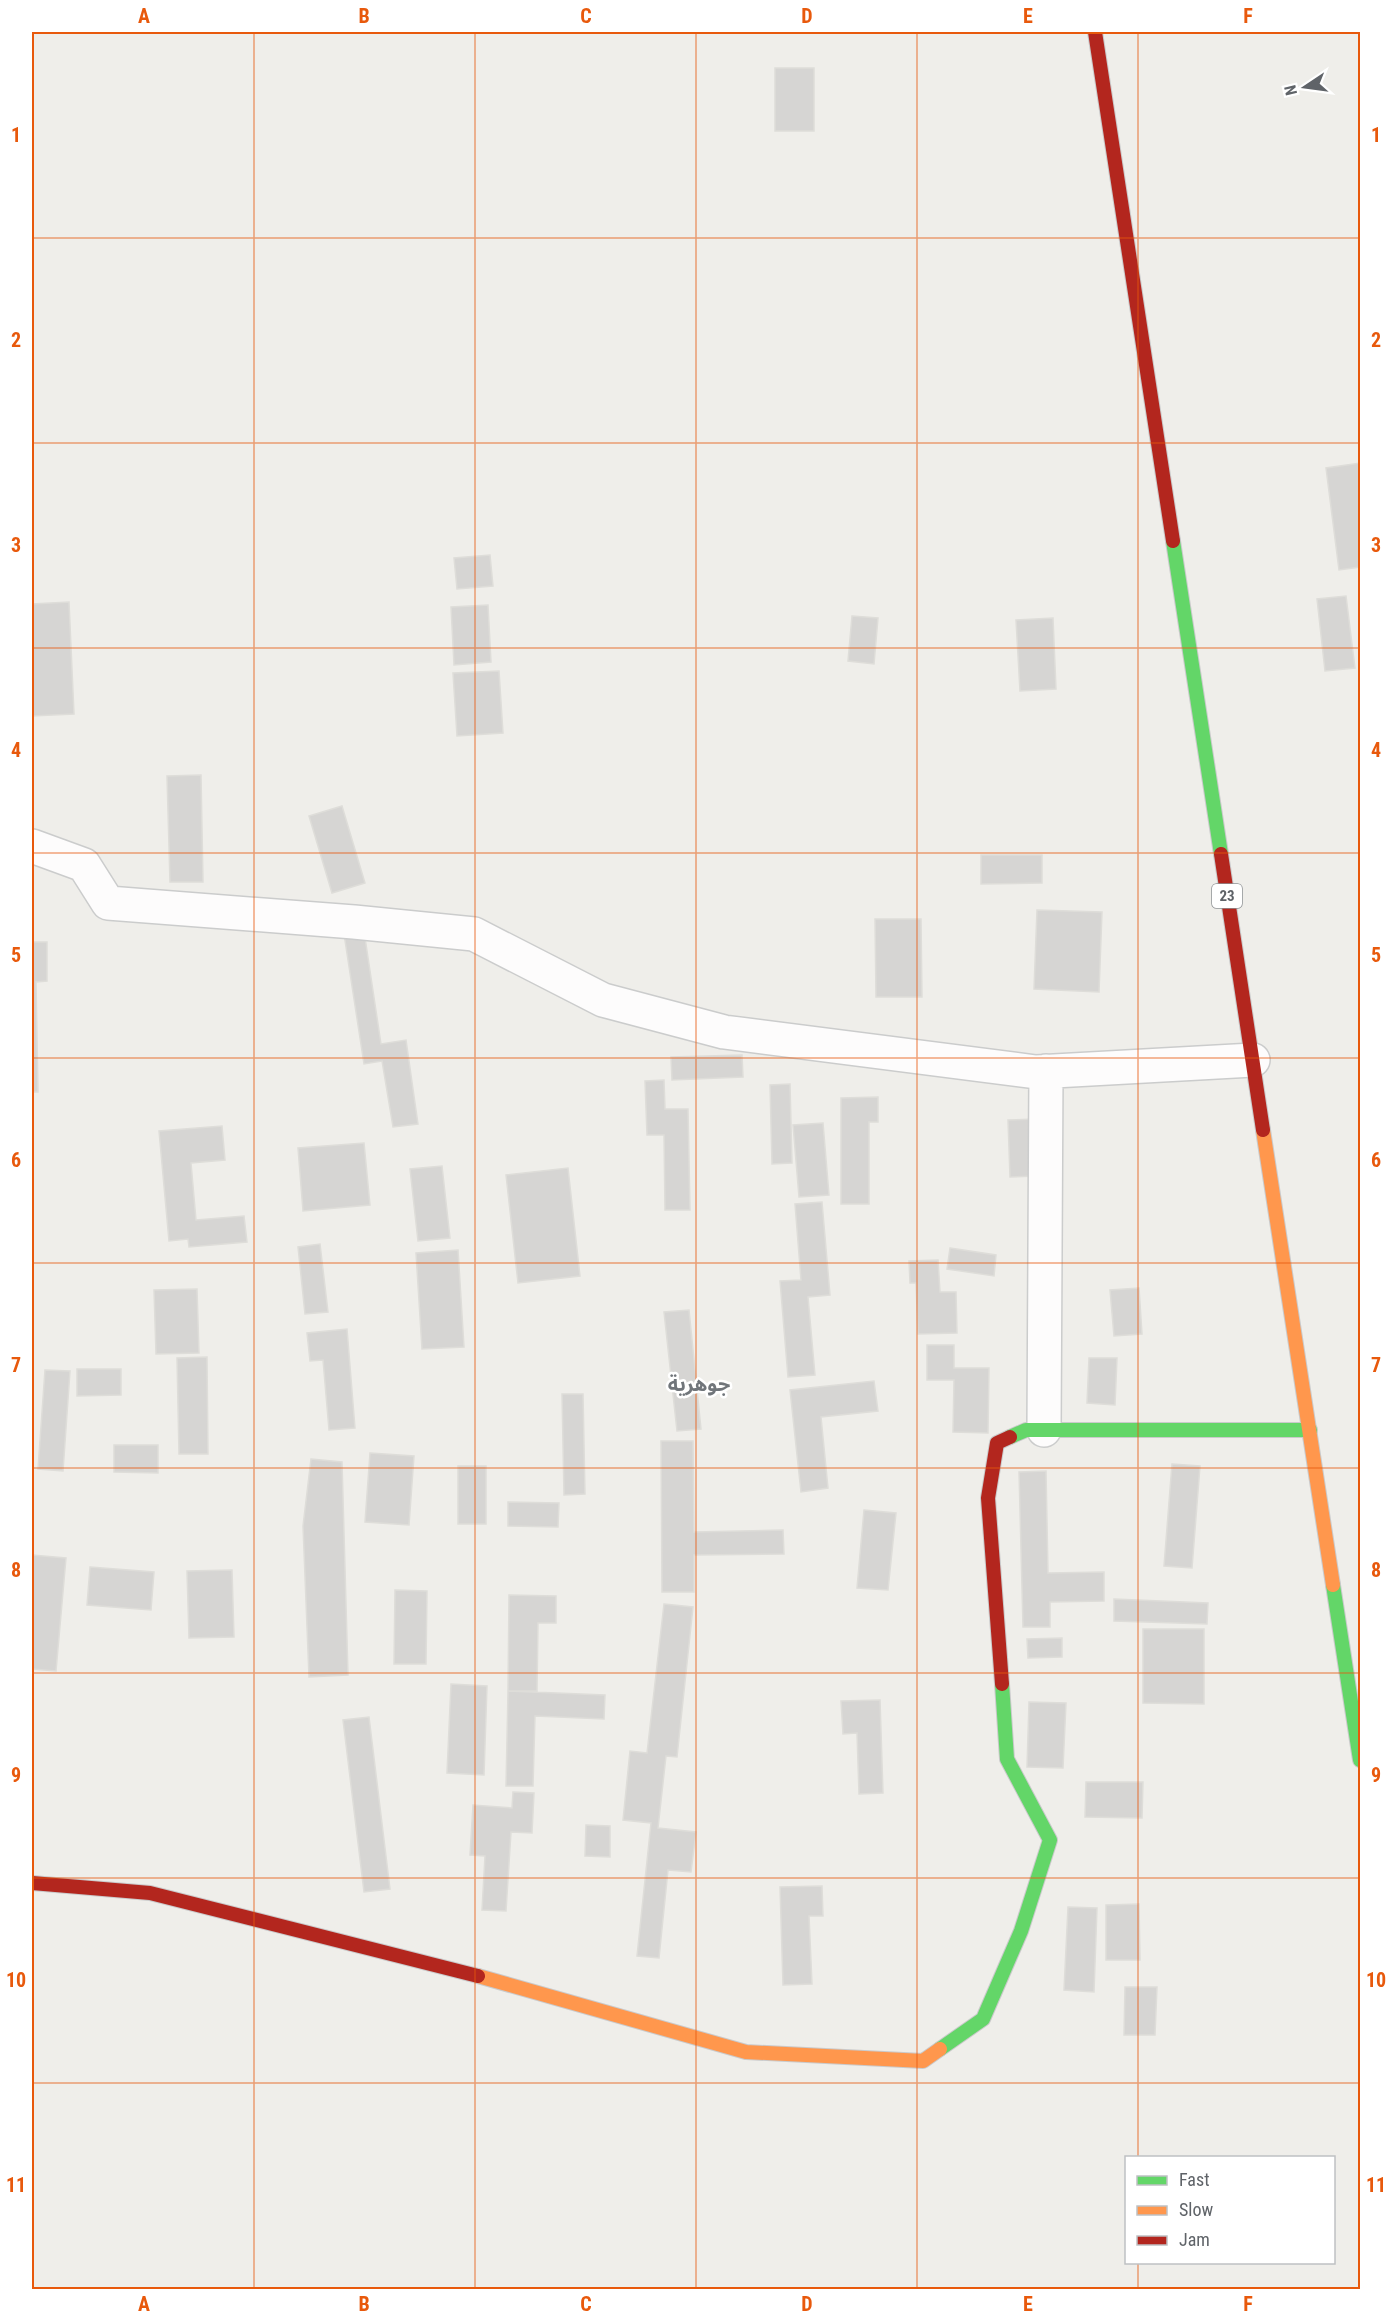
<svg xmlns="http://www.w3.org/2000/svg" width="1392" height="2321" font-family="'Roboto Condensed','Noto Sans Arabic',sans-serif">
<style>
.building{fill:#d6d5d3;stroke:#deddd9;stroke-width:1.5}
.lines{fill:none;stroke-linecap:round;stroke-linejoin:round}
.street-casing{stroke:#cbcccc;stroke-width:36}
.fast-casing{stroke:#cacacb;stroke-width:16}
.slow-casing{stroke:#cacacb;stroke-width:16}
.jam-casing{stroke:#cacacb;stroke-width:16}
.street{stroke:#fdfcfc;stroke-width:33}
.fast{stroke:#63d668;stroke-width:14}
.slow{stroke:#ff974d;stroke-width:14}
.jam{stroke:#b3261e;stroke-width:14}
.grid{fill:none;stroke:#e8590c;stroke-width:1.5;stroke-opacity:0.55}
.labels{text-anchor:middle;stroke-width:5;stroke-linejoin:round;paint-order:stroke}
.shield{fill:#fff;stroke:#8f9295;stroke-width:1.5}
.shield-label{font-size:15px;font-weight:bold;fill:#5f6368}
.quarter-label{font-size:20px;font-weight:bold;fill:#70757a;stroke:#fff}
.neatline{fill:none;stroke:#e8590c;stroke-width:2}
.grid-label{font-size:20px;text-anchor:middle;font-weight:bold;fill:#e8590c}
</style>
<rect width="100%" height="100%" fill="#efeeea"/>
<path class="building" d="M775 68H814V131H775Z
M1360 463V567L1339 570 1326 468Z
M490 555 493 586 457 589 454 558Z
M1346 596 1355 668 1325 671 1317 599Z
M69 602 74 714 32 716V604Z
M488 605 491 662 454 665 451 607Z
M852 616 878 618 874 664 848 661Z
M1053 618 1056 689 1020 691 1016 620Z
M499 671 503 733 457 736 453 673Z
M201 775 203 882H170L167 776Z
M342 806 365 883 332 893 309 816Z
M981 855H1042V883L981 884Z
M1037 910 1102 912 1099 992 1034 989Z
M875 919H921L922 997H876Z
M364 931 381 1044 406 1040 418 1124 393 1127 382 1061 364 1064 344 934Z
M32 942H47V981L36 982 38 1092H32Z
M742 1055 743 1077 672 1080 671 1057Z
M664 1080 665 1109H688L690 1210H665L664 1135H647L645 1081Z
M790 1084 792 1163 772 1164 770 1085Z
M878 1097V1122H869V1204H841V1098Z
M1035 1119 1036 1176 1010 1177 1008 1120Z
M823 1123 829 1195 799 1197 793 1125Z
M222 1126 225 1160 191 1163 196 1220 244 1216 247 1242 189 1247 188 1239 169 1241 159 1131Z
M364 1143 370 1205 303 1211 298 1148Z
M442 1166 450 1238 418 1241 410 1169Z
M568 1168 580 1276 518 1283 506 1175Z
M822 1202 830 1295 808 1297 815 1375 788 1377 780 1281 801 1280 795 1204Z
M320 1244 328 1312 305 1314 298 1247Z
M950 1248 996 1255 994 1276 947 1269Z
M458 1250 464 1347 422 1349 416 1253Z
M938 1260 940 1292H956L957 1333 918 1334 916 1283H910L909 1261Z
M1139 1288 1142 1334 1114 1336 1110 1290Z
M197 1289 199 1353 156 1354 154 1290Z
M689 1310 701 1429 677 1431 664 1312Z
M347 1329 355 1428 329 1430 323 1360 310 1361 307 1333Z
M927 1345H954V1368H989L988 1433 953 1432 954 1380H927Z
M207 1357 208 1454H179L177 1358Z
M1089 1358H1117L1115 1405 1087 1403Z
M77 1369H121V1395L77 1396Z
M45 1370 70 1371 63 1471 38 1469Z
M874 1381 878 1411 821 1417 828 1488 801 1492 790 1390Z
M562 1394H583L585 1494 564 1495Z
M661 1441H693L694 1532 783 1530 784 1554 694 1555V1592H662Z
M114 1445H158V1473L114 1472Z
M370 1453 414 1456 409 1525 365 1522Z
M311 1459 342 1462 348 1675 309 1677 303 1526Z
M1172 1464 1200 1466 1192 1568 1164 1566Z
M458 1466H486V1524H458Z
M1046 1471 1048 1573 1104 1572V1601L1050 1602V1627H1023L1019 1472Z
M508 1502 559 1503 558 1527 508 1526Z
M864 1510 896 1513 888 1590 857 1588Z
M32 1555 66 1558 56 1671 32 1669Z
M90 1567 154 1572 151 1610 87 1605Z
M232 1570 234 1637 189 1638 187 1571Z
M395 1590 427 1591 426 1664H394Z
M509 1595 556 1596V1623H538L537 1691H508Z
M1114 1599 1208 1603 1207 1624 1114 1621Z
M664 1604 693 1607 677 1757 666 1756 658 1828 696 1832 691 1872 668 1870 659 1958 637 1956 651 1823 623 1820 630 1751 647 1753Z
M1143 1629H1204V1704L1143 1703Z
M1062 1638V1657L1028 1658 1027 1639Z
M451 1684 487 1686 484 1775 447 1773Z
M508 1691 605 1695 604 1719 535 1716 533 1786H506Z
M880 1700 883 1793 859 1794 857 1733 843 1734 841 1701Z
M1029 1702 1066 1703 1063 1768 1027 1767Z
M369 1717 390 1889 364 1892 343 1720Z
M1086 1782H1143L1142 1818 1085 1817Z
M513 1792 534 1793 532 1833 511 1832 506 1911 482 1910 485 1856 470 1855 473 1805 512 1808Z
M586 1825 610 1826V1857L585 1856Z
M822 1886 823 1916H809L812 1984 783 1985 780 1887Z
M1139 1904 1140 1960H1106V1905Z
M1068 1907 1097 1908 1094 1992 1064 1990Z
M1125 1987H1157L1155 2035H1124Z"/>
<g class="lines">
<defs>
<path id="street" d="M32 846 84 865 108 903 354 922 474 934 603 1000 724 1032 1036 1072 1253 1060
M1044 1430 1046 1071"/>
<path id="fast" d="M1173 541 1221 854
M1010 1437 1026 1430H1310
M1333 1585 1360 1760
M940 2049 983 2019 1021 1931 1050 1840 1007 1759 1002 1684"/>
<path id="slow" d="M1263 1130 1333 1585
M478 1976 746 2052 923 2061 940 2049"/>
<path id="jam" d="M1095 32 1173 541
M1221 854 1263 1130
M1002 1684 988 1498 997 1443 1010 1437
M32 1883 150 1893 478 1976"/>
</defs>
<use href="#street" class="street-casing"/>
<use href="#fast" class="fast-casing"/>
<use href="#slow" class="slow-casing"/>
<use href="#jam" class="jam-casing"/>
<use href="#street" class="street"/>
<use href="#fast" class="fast"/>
<use href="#slow" class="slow"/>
<use href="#jam" class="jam"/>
</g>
<path class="grid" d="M254 32V2290M475 32V2290M696 32V2290M917 32V2290M1138 32V2158M32 238H1360M32 443H1360M32 648H1360M32 853H1360M32 1058H1360M32 1263H1360M32 1468H1360M32 1673H1360M32 1878H1360M32 2083H1360M1138 2262V2290"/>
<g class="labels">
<rect class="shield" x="1212" y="884" width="30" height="24" rx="4.5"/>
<g class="shield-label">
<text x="1227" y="901">23</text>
</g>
<g class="quarter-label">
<text x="699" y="1391">جوهرية</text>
</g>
</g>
<rect width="1392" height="2321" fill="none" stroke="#ffffff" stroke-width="66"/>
<rect x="1125" y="2156" width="210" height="108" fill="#ffffff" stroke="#bfc1c3" stroke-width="1.5"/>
<rect x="1137" y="2176" width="30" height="9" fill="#63d668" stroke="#bfc1c3" stroke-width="1.5"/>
<text x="1179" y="2186" font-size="18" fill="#5f6368">Fast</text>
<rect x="1137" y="2206" width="30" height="9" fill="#ff974d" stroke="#bfc1c3" stroke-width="1.5"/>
<text x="1179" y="2216" font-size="18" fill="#5f6368">Slow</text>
<rect x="1137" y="2236" width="30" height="9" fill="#b3261e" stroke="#bfc1c3" stroke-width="1.5"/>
<text x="1179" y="2246" font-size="18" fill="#5f6368">Jam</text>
<g transform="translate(1305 87) rotate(257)" stroke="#ffffff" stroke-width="4.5" paint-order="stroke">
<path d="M0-4.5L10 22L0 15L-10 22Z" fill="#5f6368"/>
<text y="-9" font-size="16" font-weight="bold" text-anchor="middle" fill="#5f6368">N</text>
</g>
<rect x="33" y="33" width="1326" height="2255" class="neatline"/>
<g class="grid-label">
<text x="144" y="23">A</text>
<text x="364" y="23">B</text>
<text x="586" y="23">C</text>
<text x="807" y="23">D</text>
<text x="1028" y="23">E</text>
<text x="1248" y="23">F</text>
<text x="16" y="142">1</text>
<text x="1376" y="142">1</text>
<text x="16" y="347">2</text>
<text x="1376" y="347">2</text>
<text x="16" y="552">3</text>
<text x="1376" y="552">3</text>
<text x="16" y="757">4</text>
<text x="1376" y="757">4</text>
<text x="16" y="962">5</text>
<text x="1376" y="962">5</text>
<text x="16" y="1167">6</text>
<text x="1376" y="1167">6</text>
<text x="16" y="1372">7</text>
<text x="1376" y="1372">7</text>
<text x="16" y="1577">8</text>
<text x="1376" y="1577">8</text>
<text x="16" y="1782">9</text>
<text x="1376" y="1782">9</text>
<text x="16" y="1987">10</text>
<text x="1376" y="1987">10</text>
<text x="16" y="2192">11</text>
<text x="1376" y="2192">11</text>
<text x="144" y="2311">A</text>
<text x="364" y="2311">B</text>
<text x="586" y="2311">C</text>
<text x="807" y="2311">D</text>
<text x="1028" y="2311">E</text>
<text x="1248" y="2311">F</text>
</g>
</svg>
